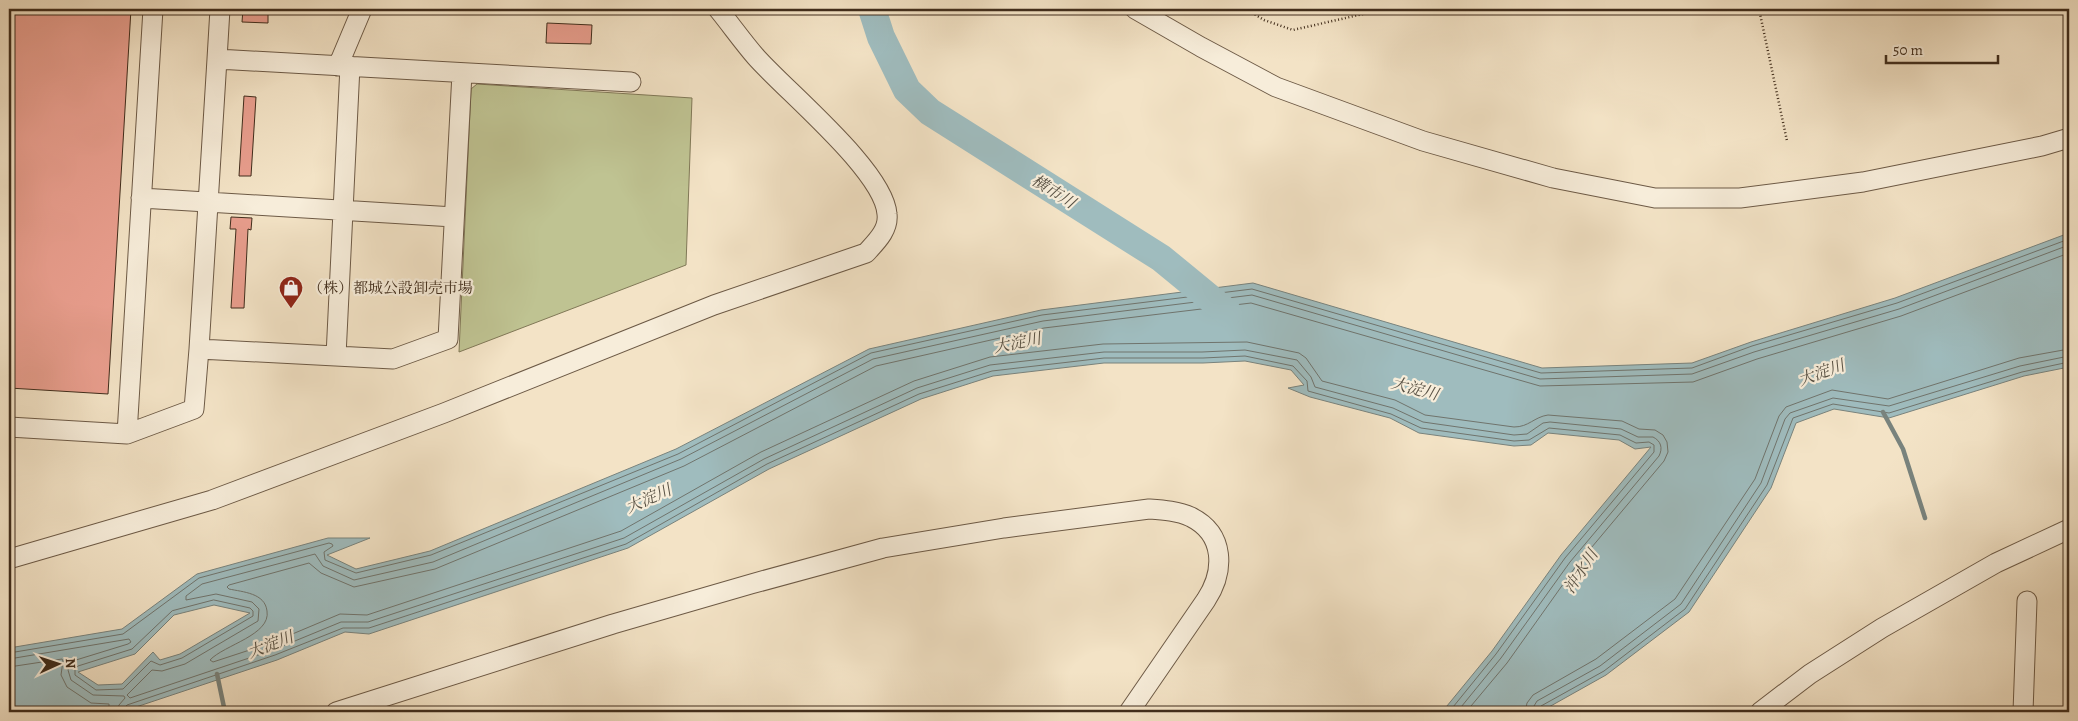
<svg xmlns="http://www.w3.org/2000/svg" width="2078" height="721" font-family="Alegreya,'Noto Serif JP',serif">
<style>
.green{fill:#bfc392;stroke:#807857}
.water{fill:#9fbcbe;stroke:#79837d;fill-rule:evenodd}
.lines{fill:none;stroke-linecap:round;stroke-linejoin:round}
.shore{stroke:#70746d;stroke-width:1}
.stream{stroke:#79837d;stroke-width:4.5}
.river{stroke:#9fbcbe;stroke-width:28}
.building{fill:#e99e8e;stroke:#402d1c}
.minor-casing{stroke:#6d5a46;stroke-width:21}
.path{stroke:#402d1c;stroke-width:2.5;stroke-dasharray:1 2.5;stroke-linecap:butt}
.minor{stroke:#f7edda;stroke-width:19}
.labels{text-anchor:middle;stroke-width:4.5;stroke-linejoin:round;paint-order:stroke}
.poi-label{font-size:15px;fill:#402d1c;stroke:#f7edda;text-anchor:start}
.water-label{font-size:16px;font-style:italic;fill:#585144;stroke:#f7edda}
</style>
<rect width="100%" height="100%" fill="#f3e3c6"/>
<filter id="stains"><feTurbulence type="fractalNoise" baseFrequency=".004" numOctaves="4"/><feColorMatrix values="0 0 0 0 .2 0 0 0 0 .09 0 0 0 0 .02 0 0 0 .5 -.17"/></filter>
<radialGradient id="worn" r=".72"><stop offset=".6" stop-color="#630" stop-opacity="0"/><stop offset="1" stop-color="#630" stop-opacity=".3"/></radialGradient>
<path class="green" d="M477 84 692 98 686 265 459 352 471 89Z"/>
<path class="water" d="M2069 233V367L2024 376 1889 418 1834 409 1796 423 1771 488 1689 612 1606 675 1540 712H1442L1492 651 1561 555 1651 447 1635 449 1619 440 1548 433 1531 445 1514 446 1419 433 1390 418 1310 397 1288 388 1304 385 1291 370 1245 361 1203 363H1104L993 376 921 399 769 469 628 548 369 634 345 632 277 660 121 712H9V648L122 629 197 574 328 538H370L327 555 356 569 430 551 676 449 869 349 1041 310 1253 283 1542 368 1692 363 1751 342 1895 298ZM214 605 250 613 180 654 160 660 153 652 122 684 98 685 78 672 135 654 174 615Z"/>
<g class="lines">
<path class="shore" d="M214 600 250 608 253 611V616L182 658 160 665 151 661 123 689 96 690 75 675V669L78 666 132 649 172 611Z
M9 653 123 634 199 578 329 543 332 544 333 546 324 552 325 560 356 573 431 555 678 454 871 353 1042 315 1252 289 1541 373 1692 368 1752 346 1897 303 2069 239
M9 659 129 639 131 642 128 644 76 660 70 665 68 670 71 680 93 695 124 696 125 698 119 705 117 712
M9 667 62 659 63 661 61 675 67 687 91 703 109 704V712
M123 712 124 708 127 705 275 655 343 628H369L626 544 767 464 919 394 992 371 1104 358H1203L1245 356 1293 366 1307 381 1308 391 1391 414 1421 428 1514 441 1529 440 1549 428 1620 435 1636 443 1649 442 1654 445V452L1565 558 1496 654 1449 712
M1457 712 1501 658 1570 562 1659 456C1663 448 1661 441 1653 437H1638L1621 429 1550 422 1543 423 1527 434 1514 435 1423 422 1393 408 1315 387 1311 377 1297 360 1245 350 1202 352H1104L990 365 917 388 764 459 624 538 368 622H341L273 650 130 698 127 695 152 670 162 671 185 664 258 621 259 609 252 602 216 594 186 600V596L202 584 315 554 323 566 354 580 433 562 681 459 873 359 1043 321 1252 295 1540 379 1692 374 1754 352 1899 309 2069 245
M1466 712 1507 663 1576 566 1664 461 1668 452 1667 442 1663 435 1655 430 1639 429 1622 421 1548 415C1534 417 1529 427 1514 427L1425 415 1395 400 1322 381 1306 358 1299 353 1247 342 1103 344 990 357 914 381 761 452 621 531 367 615 340 614 271 643 213 662 210 660C224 645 271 635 267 611 265 593 243 592 229 589L227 587 229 585 309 563 321 573 354 587 435 569 684 466 876 366 1044 328 1251 303 1540 386 1693 382 1757 359 1901 316 2069 253
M1525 712 1527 703 1533 695 1596 659 1675 599 1755 479 1779 416 1786 407 1832 390 1888 399 2019 358 2069 349
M1533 712 1534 706 1537 701 1600 666 1681 604 1761 483 1785 419 1790 413 1833 398 1889 406 2020 366 2069 356
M1539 712 1541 706 1604 671 1685 609 1767 485 1793 418 1833 404 1889 413 2022 372 2069 362"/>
<path class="stream" d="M1883 412 1903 449 1925 518
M217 674 225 712"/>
<path class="river" d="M872 9 881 37 907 90 930 112 1161 258 1228 313"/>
</g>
<path class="building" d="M9 9H131L108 394 9 388Z
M243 9H268V23L242 22Z
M547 23 592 25 591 44 546 43Z
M244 96 256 97 251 176H239Z
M231 217 252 218 251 230 248 229 244 308H231L236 229H230Z"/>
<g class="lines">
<defs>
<path id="minor" d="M220 9 217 59 631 82
M1135 9 1201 47 1276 87 1423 141 1553 178 1655 198H1740L1863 182 2042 146 2069 138
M338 66 362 9
M141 198 454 217
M199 349 217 59
M336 356 350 66
M9 427 127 434 153 9
M127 434 194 409 199 349 393 359 448 339 462 73
M9 559 212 500 444 413 714 305 866 253C876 242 889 230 887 214 884 171 787 92 756 57 743 42 731 25 718 9
M336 712 613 624 751 584 883 548 1004 528 1149 509C1163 510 1178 511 1191 517 1225 534 1225 571 1206 600L1129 712
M1760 712 1810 674 1882 628 1996 563 2069 529
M2023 712 2027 601"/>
</defs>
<use href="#minor" class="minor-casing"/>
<path class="path" d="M1246 9 1264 20 1293 30 1385 9
M1759 9 1787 141"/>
<use href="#minor" class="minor"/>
</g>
<defs>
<symbol id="shop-pin" viewBox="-11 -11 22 30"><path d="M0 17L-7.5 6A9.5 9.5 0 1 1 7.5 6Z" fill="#8f2418" stroke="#f7edda"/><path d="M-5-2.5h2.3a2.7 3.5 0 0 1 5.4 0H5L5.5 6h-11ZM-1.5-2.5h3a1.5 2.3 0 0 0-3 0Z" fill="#fff"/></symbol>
</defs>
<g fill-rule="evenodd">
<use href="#shop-pin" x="277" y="274" width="28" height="38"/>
</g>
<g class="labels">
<g class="poi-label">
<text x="308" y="293">（株）都城公設卸売市場</text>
</g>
<g class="water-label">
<text transform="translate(1054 191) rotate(32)" y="6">横市川</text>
<text transform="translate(1017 342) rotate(-11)" y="6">大淀川</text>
<text transform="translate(1821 372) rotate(-20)" y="6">大淀川</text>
<text transform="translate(1415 388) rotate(15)" y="6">大淀川</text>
<text transform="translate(648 498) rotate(-24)" y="6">大淀川</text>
<text transform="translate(1580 571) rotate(-57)" y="6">沖水川</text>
<text transform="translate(270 644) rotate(-21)" y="6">大淀川</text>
</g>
</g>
<rect width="2078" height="721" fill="none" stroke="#f3e3c6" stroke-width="30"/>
<rect x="10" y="10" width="2058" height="701" fill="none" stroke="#402d1c" stroke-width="2.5"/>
<rect x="15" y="15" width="2048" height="691" fill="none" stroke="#402d1c"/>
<g transform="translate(58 664) rotate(87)" stroke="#f7edda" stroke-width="4" paint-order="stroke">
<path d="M0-4L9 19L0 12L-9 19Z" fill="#402d1c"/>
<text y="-8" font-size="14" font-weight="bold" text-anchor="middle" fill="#402d1c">N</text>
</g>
<path d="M1886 55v8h112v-8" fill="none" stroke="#402d1c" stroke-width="2.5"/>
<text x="1893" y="55" font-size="15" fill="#402d1c" stroke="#f7edda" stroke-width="4" paint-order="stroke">50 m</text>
<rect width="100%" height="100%" filter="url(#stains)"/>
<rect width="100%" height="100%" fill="url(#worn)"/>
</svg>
